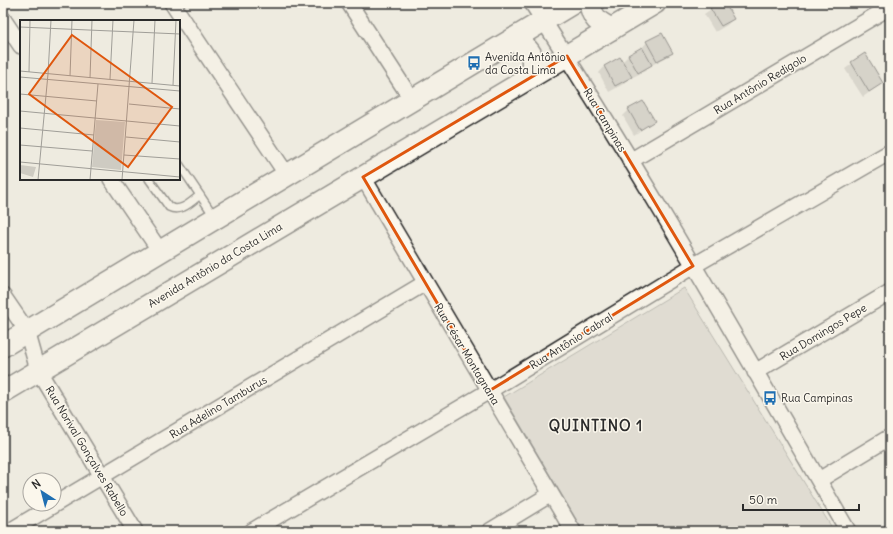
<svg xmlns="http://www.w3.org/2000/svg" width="893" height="534" font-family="Delius,sans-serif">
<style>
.green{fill:#cecbc2;stroke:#7c7b76}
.shadow{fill:#0003}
.building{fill:#b8b5ae;stroke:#2b2b2b}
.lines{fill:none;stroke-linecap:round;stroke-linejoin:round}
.lane-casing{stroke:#2b2b2b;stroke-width:10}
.street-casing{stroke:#2b2b2b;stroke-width:18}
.secondary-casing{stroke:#2b2b2b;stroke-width:24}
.lane{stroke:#fbf7ec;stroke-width:7}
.street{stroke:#fbf7ec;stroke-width:15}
.secondary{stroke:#fbf7ec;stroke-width:21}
.marked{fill:none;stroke:#df570e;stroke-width:3;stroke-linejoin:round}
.labels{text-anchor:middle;stroke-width:3;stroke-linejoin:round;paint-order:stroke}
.poi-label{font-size:11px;fill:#2b2b2b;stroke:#fbf7ec;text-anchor:start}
.street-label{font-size:11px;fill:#2b2b2b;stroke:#fbf7ec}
.district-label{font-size:15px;font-weight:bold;letter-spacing:1px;fill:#2b2b2b;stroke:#fbf7ec}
.inset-road{fill:none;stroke:#a09e98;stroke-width:1}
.view{fill:#df570e;fill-opacity:0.15;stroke:#df570e;stroke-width:2}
.inset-edge{fill:none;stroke:#2b2b2b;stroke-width:2}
</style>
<rect width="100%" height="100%" fill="#eeebe0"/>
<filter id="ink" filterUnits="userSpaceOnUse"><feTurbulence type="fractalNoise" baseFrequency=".025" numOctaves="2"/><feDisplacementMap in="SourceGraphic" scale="8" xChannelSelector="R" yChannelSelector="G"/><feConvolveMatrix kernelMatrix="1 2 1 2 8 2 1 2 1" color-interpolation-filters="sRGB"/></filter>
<g filter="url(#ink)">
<path class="green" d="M684 288 834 531H583L504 397Z"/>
<path class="shadow" d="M720 3H724L733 19 727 25 715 32 704 14Z
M661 34 671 52 665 58 650 66 645 71 631 78V77L625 83 609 92 599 73 605 66 622 62 628 56 641 49 647 42Z
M864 55 882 83 863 97 845 69Z
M629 110 654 121 634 135 623 116Z"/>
<path class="building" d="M718 3H725L734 19 721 26 710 8Z
M662 33 673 53 657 61 646 41Z
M642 47 652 65 638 73 628 55Z
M865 53 883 83 869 92 851 62Z
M620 57 632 77 615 86 604 66Z
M643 101 655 121 640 130 628 109Z"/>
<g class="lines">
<defs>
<path id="lane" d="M179 164 214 216
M149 179 169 207C181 213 191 202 200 195"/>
<path id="street" d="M172 3 287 175
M349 3 412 100
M532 3C644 175 745 354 848 531
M3 19 21 46
M630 161 890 7
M363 177 573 531
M111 179 160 251
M3 296 27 331 38 370 135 531
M755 372 890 292
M819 480 890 437
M10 531 425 283
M252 531 489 391 693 266 890 152
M490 531 551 494"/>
<path id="secondary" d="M590 3C592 18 598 23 612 29
M511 41C532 47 536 57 530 78
M3 346 573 3
M3 392 655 3"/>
</defs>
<use href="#lane" class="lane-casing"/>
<use href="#street" class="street-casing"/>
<use href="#secondary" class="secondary-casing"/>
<use href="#lane" class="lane"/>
<use href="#street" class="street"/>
<use href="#secondary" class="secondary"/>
</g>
</g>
<path d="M0 0H893V534H0ZM567 56 693 266 489 391 363 177Z" fill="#eeebe0" fill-opacity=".55" fill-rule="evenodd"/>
<path class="marked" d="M567 56 693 266 489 391 363 177Z"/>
<defs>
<symbol id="bus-bare" viewBox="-9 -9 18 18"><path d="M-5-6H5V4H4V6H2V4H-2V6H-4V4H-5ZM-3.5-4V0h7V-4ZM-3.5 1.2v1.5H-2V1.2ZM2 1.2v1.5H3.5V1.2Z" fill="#1f6fb2" stroke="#fbf7ec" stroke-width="2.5" paint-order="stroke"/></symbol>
</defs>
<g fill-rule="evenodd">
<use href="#bus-bare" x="464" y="53" width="20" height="20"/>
<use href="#bus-bare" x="760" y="388" width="20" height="20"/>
</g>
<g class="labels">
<g class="poi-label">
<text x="485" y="61">Avenida Antônio<tspan x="485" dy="13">da Costa Lima</tspan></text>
<text x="781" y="402">Rua Campinas</text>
</g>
<g class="street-label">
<text transform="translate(760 84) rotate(-31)" y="4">Rua Antônio Redigolo</text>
<text transform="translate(605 120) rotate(59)" y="4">Rua Campinas</text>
<text transform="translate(215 265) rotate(-31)" y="4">Avenida Antônio da Costa Lima</text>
<text transform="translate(823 332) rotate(-31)" y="4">Rua Domingos Pepe</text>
<text transform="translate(571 341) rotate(-32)" y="4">Rua Antônio Cabral</text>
<text transform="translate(467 354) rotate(59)" y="4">Rua César Montagnana</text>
<text transform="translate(218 407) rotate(-31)" y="4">Rua Adelino Tamburus</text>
<text transform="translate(87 451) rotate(59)" y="4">Rua Norival Gonçalves Rabello</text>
</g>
<g class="district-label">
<text x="596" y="431">QUINTINO 1</text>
</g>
</g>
<g transform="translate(20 20)">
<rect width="160" height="160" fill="#eeebe0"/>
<path d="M76 100 105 102 101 150 72 147ZM0 145 16 147 13 157 0 153Z" fill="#cecbc2"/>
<path class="inset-road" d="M0 7 160 14M0 51 160 66M9 52 10 0M50 56 52 0M0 57 160 71M70 58 72 0M90 59 93 0M132 63 135 0M153 65 156 0M0 74 77 81M109 84 160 89M0 91 160 106M0 108 74 115M106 117 160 122M0 125 72 131M104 135 160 139M0 142 160 157M18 160 28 54 31 0M70 160 78 64M102 160 114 0"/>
<path class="view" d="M52 15 152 87 108 147 9 74Z"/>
<rect width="160" height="160" class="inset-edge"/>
</g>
<rect width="893" height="534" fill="none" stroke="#fbf7ec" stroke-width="16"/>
<rect x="8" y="8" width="877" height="518" fill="none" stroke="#2b2b2b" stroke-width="1.5" filter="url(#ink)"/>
<g transform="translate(42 492) rotate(324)"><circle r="19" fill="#fbf7ec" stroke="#a8a59f"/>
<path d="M0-3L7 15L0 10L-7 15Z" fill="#1f6fb2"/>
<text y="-6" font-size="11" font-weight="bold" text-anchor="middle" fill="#2b2b2b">N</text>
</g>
<path d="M743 504v6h116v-6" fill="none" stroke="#2b2b2b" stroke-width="2"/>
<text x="749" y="504" font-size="12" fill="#2b2b2b" stroke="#fbf7ec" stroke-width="3" paint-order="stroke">50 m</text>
</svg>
